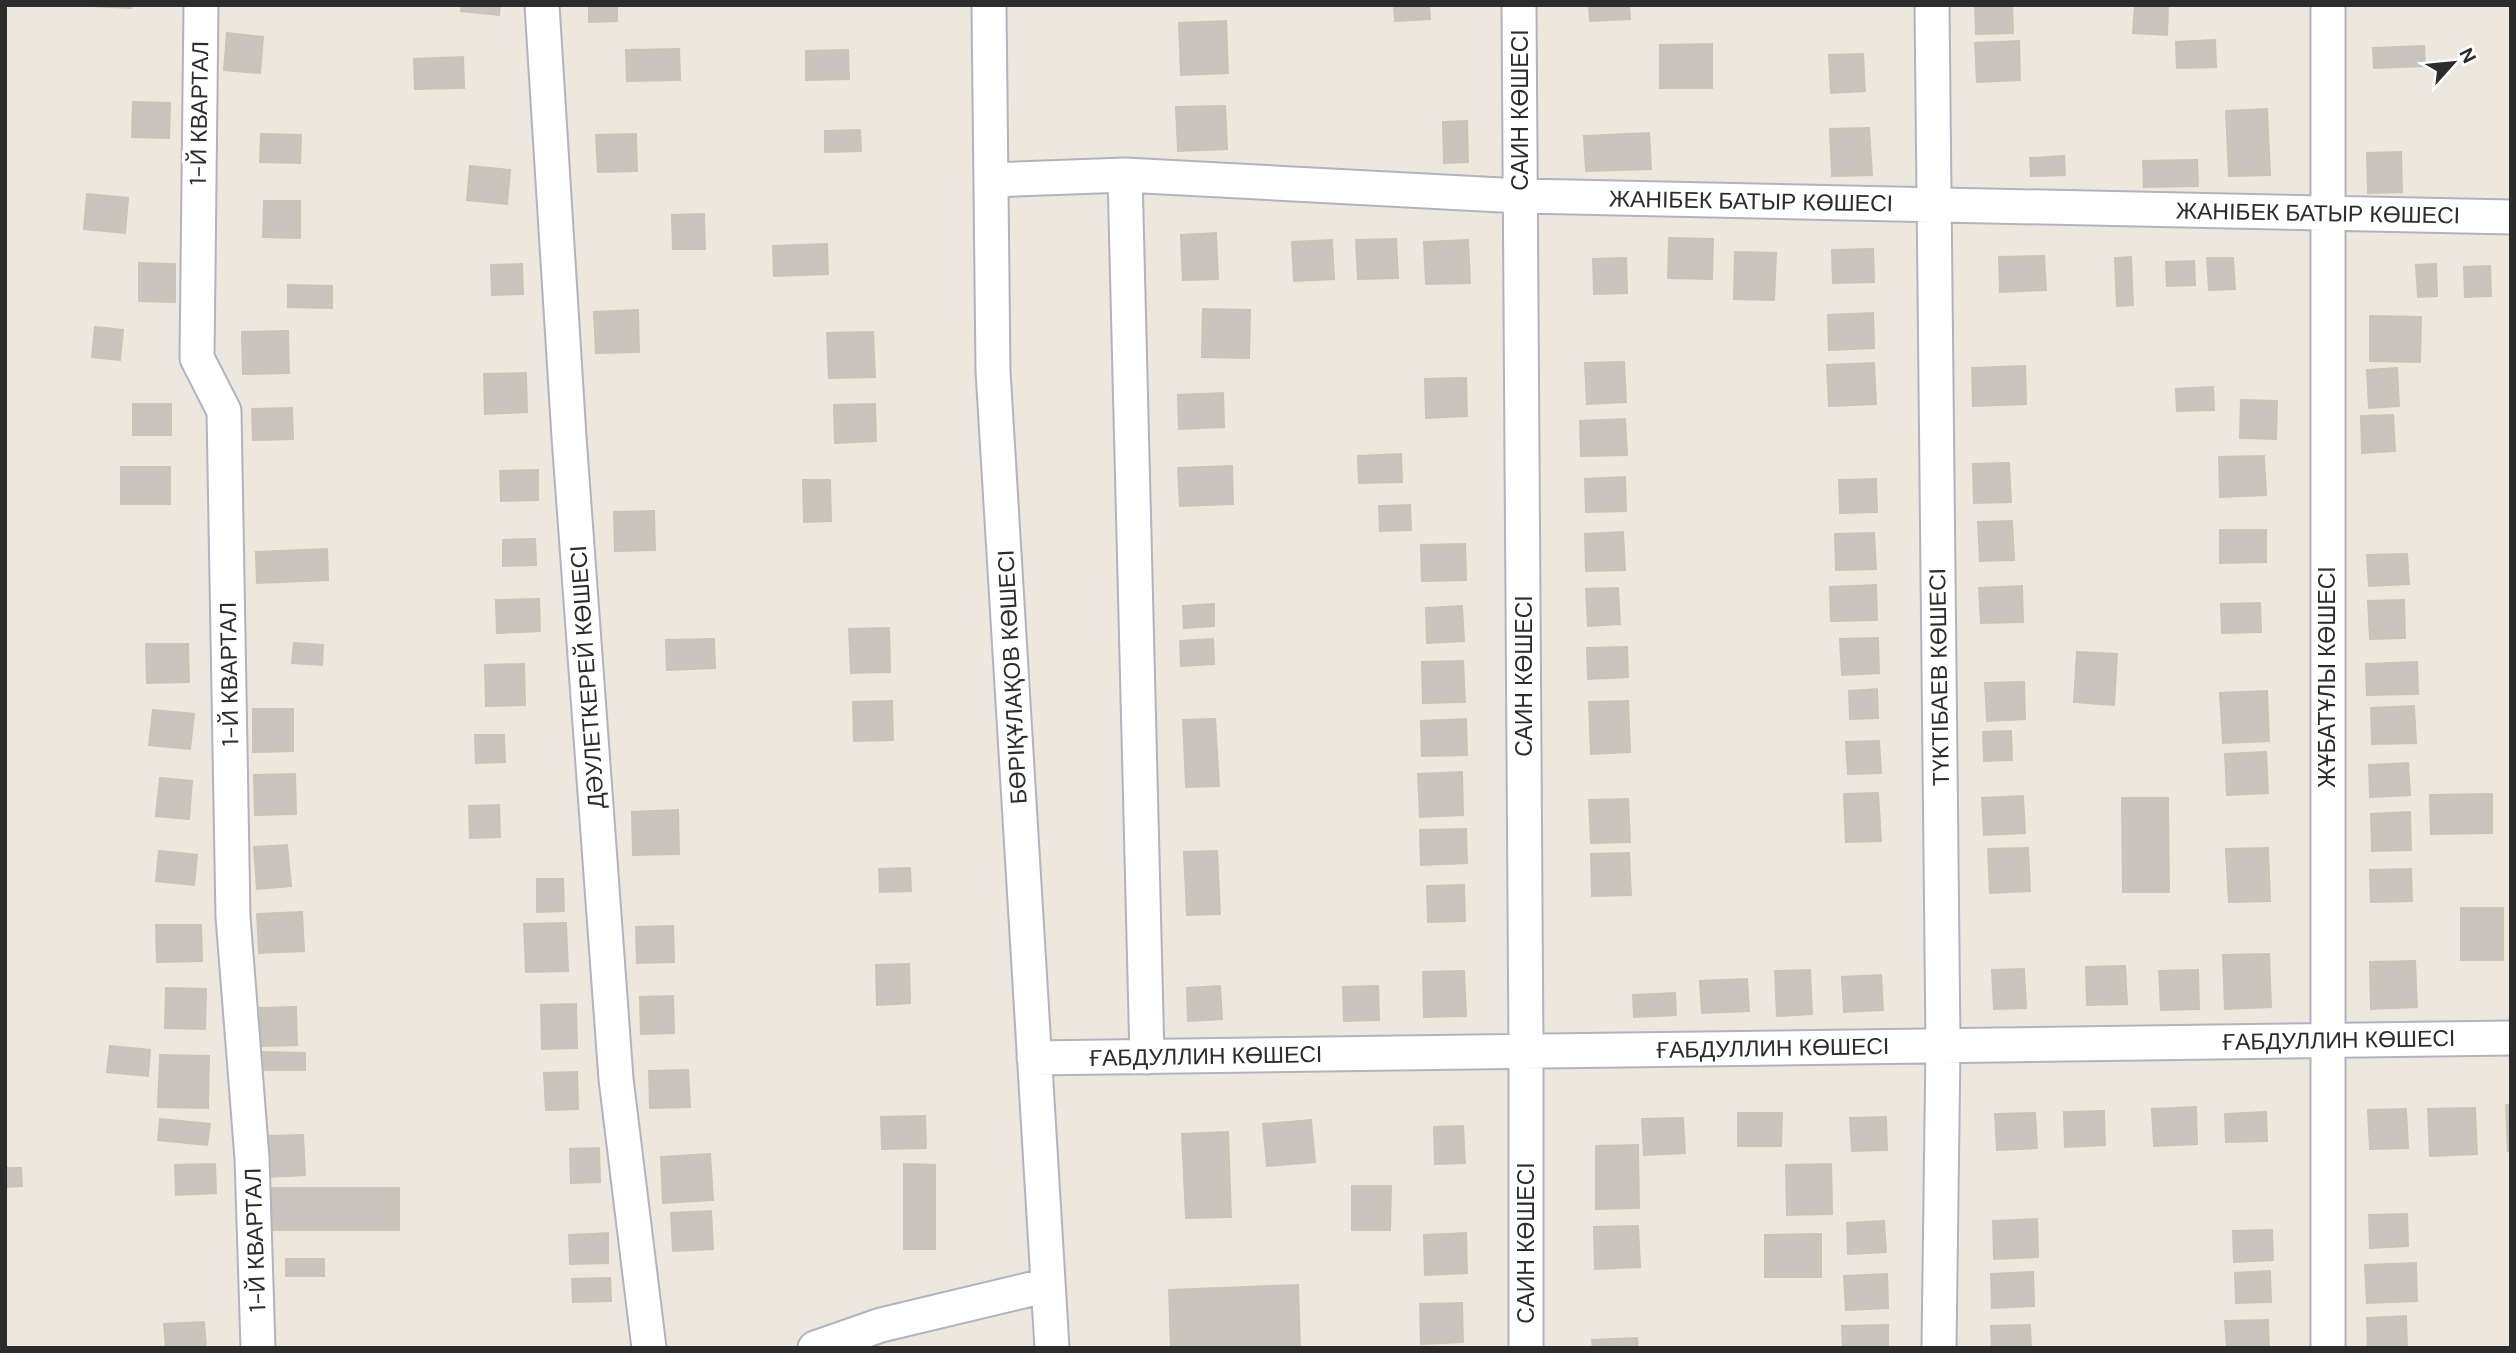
<svg xmlns="http://www.w3.org/2000/svg" width="2516" height="1353" font-family="'DM Sans',sans-serif">
<style>
.building{fill:#c9c4bd;stroke:#cac4b7;stroke-width:2}
.lines{fill:none;stroke-linecap:round;stroke-linejoin:round}
.minor-casing{stroke:#b1b3c0;stroke-width:37}
.minor{stroke:#fff;stroke-width:33}
.labels{text-anchor:middle;stroke-width:7;stroke-linejoin:round;paint-order:stroke}
.street-label{font-size:23px;fill:#2c2c2c;stroke:#fff}
</style>
<rect width="100%" height="100%" fill="#eee7dd"/>
<path class="building" d="M69 5H131V8Z
M462 5H500L499 15 461 11Z
M589 5H617V21L589 22Z
M1394 5H1429L1430 19 1395 21Z
M1589 5H1629L1630 19 1590 21Z
M1975 5H2012L2013 33 1976 34Z
M2135 5H2168L2167 35 2133 33Z
M1226 21 1228 73 1181 75 1179 23Z
M227 33 263 37 260 73 224 70Z
M2215 40 2216 67 2177 68 2176 42Z
M2019 41 2020 80 1977 82 1975 43Z
M1712 44V88H1660V45Z
M2424 46 2425 66 2374 68 2373 48Z
M679 49 680 80 627 81 626 50Z
M848 50 849 79 806 80V51Z
M1863 54 1865 91 1831 93 1829 55Z
M463 57 464 88 415 89 414 59Z
M133 102 170 103 169 138 132 137Z
M1225 106 1227 149 1178 151 1176 107Z
M2267 109 2270 175 2229 176 2226 111Z
M1467 121 1468 162 1444 163 1443 122Z
M1869 128 1872 175 1832 176 1830 129Z
M860 130 861 151 825 152V131Z
M1649 133 1651 169 1586 171 1584 136Z
M261 134 301 135 300 163 260 162Z
M636 134 637 171 598 172 596 135Z
M2401 152 2402 192 2368 193 2367 153Z
M2064 156 2065 175 2031 176 2030 158Z
M2197 160 2198 186 2144 187 2143 161Z
M470 166 510 170 507 204 467 200Z
M87 194 128 198 125 233 84 229Z
M264 201H300V238L263 237Z
M704 214 705 249H673L672 215Z
M1216 233 1218 279 1183 280 1181 235Z
M1669 238 1713 239 1712 279 1668 278Z
M1396 239 1398 278 1358 279 1356 240Z
M1332 240 1334 279 1294 281 1292 242Z
M1468 240 1470 283 1426 284 1424 242Z
M827 244 828 274 774 276 773 246Z
M1873 249 1874 282 1833 283 1832 250Z
M1735 252 1776 253 1774 300 1734 299Z
M2044 256 2046 290 2000 292 1999 257Z
M2131 257 2133 305 2117 306 2115 258Z
M1626 258 1627 293 1594 294 1593 259Z
M2207 258H2233L2235 289 2209 290Z
M2194 261 2195 285 2167 286 2166 262Z
M139 263 175 264V302L139 301Z
M522 264 523 294 492 295 491 265Z
M2436 264 2437 296 2418 297 2416 265Z
M2490 266 2491 296 2465 297 2464 267Z
M288 285 332 286V308L288 307Z
M1203 309 1250 310 1249 358 1202 357Z
M638 310 639 352 596 353 594 312Z
M1873 313 1874 348 1829 350 1828 315Z
M2370 316 2421 317 2420 362 2370 361Z
M95 327 123 330 120 360 92 357Z
M288 331 289 373 243 374 242 332Z
M873 332 875 377 829 378 827 333Z
M1624 362 1626 402 1587 404 1585 363Z
M1874 363 1876 404 1829 406 1827 365Z
M2025 366 2026 404 1973 406 1972 368Z
M2397 368 2399 406 2369 408 2367 370Z
M526 373 527 412 485 414 484 374Z
M1466 378 1467 416 1426 418 1425 379Z
M2213 387 2214 410 2177 411 2176 389Z
M1223 393 1224 427 1179 429 1178 395Z
M2241 400 2277 401 2276 439 2240 438Z
M133 404H171V435H133Z
M875 404 876 441 835 443 834 405Z
M292 408 293 439 253 440 252 409Z
M2393 415 2395 451 2362 453 2361 416Z
M1625 419 1627 455 1581 456 1580 421Z
M1401 454 1402 482 1359 483 1358 456Z
M2264 456 2266 495 2220 497 2219 457Z
M2009 463 2011 502 1974 503 1973 464Z
M1232 466 1233 504 1180 506 1178 468Z
M121 467H170V504H121Z
M538 470V500L501 501 500 471Z
M1625 477 1626 511 1586 512 1585 479Z
M1876 479 1877 512 1840 513 1839 480Z
M803 480H830L831 521 804 522Z
M1410 505 1411 530 1380 531 1379 506Z
M654 511 655 550 615 551 614 512Z
M2012 521 2014 560 1980 561 1978 522Z
M2220 530H2266V562L2220 563Z
M1623 532 1625 570 1586 571 1585 534Z
M1874 533 1876 569 1836 570 1835 534Z
M535 539 536 565 503 566V540Z
M1465 544 1466 580 1422 581 1421 545Z
M327 549 328 580 257 583 256 552Z
M2407 554 2409 584 2369 586 2367 555Z
M1876 585 1877 620 1831 621 1830 587Z
M2022 586 2023 622 1981 623 1979 588Z
M1618 588 1620 624 1588 626 1586 589Z
M539 599 540 631 497 633 496 600Z
M2404 600 2405 638 2370 639 2368 601Z
M2260 603 2261 632 2222 633 2221 604Z
M1214 604V626L1184 628 1183 606Z
M1462 606 1464 641 1427 643 1426 608Z
M889 628 890 672 851 673 849 629Z
M1878 638 1879 673 1842 675 1840 639Z
M714 639 715 668 667 670 666 640Z
M1213 639 1214 664 1181 666 1180 641Z
M294 643 323 645 322 665 292 663Z
M146 644H188L189 682 147 683Z
M1627 647 1628 677 1588 679 1587 648Z
M2077 652 2117 654 2114 705 2074 702Z
M1463 661 1465 702 1423 703 1422 662Z
M2417 662 2418 694 2367 695 2366 664Z
M524 664 525 705 486 706 485 665Z
M2024 682 2025 719 1987 721 1985 683Z
M1877 689 1878 718 1850 719 1849 691Z
M2267 691 2269 741 2223 743 2220 693Z
M892 701 893 740 854 741 853 702Z
M1628 701 1630 752 1591 754 1589 702Z
M2414 706 2416 743 2372 744 2371 708Z
M253 709H293V751L253 752Z
M153 710 194 714 190 749 149 745Z
M1215 719 1219 786 1186 787 1183 720Z
M1466 719 1467 755 1422 756 1421 721Z
M2011 731 2012 760 1984 761 1983 732Z
M475 735H504L505 762 476 763Z
M1879 741 1881 773 1848 774 1846 742Z
M2266 752 2268 793 2227 795 2225 754Z
M2408 763 2410 795 2370 797 2369 765Z
M1462 772 1463 815 1420 817 1418 774Z
M295 774 296 814 255 815 254 775Z
M160 778 192 781 189 819 156 816Z
M1878 793 1881 841 1846 842 1844 794Z
M2492 794V833L2431 834 2430 795Z
M2023 796 2025 833 1984 835 1982 798Z
M2122 798H2168L2169 892H2123Z
M1628 799 1630 842 1591 843 1589 800Z
M499 805 500 837 470 838 469 806Z
M678 810 679 854 633 855 632 812Z
M2410 812 2411 850 2372 851 2371 814Z
M1466 829 1467 863 1421 865 1420 830Z
M287 845 291 886 257 889 254 847Z
M2028 848 2030 891 1990 893 1988 849Z
M2268 848 2270 901 2229 902 2226 849Z
M159 851 197 855 194 885 156 881Z
M1217 851 1220 914 1187 915 1184 852Z
M1629 853 1631 895 1592 896 1591 854Z
M910 868 911 891 880 892 879 869Z
M2411 869 2412 901 2371 902 2370 870Z
M537 879H563L564 911 537 912Z
M1464 885 1465 921 1428 922 1427 886Z
M2461 908H2503V960H2461Z
M302 912 304 951 259 953 257 914Z
M566 923 568 971 526 972 524 924Z
M156 925H201L202 961 157 962Z
M673 926 674 962 637 963 636 927Z
M2269 954 2271 1007 2225 1009 2223 955Z
M2415 961 2417 1007 2371 1009 2370 962Z
M909 964 910 1003 877 1005 876 965Z
M2125 966 2127 1004 2087 1005 2086 967Z
M2024 969 2026 1008 1994 1009 1992 970Z
M1810 970 1812 1014 1777 1016 1775 971Z
M2198 970 2199 1009 2161 1010 2159 971Z
M1464 971 1466 1016 1424 1017 1423 972Z
M1881 975 1883 1010 1844 1012 1842 977Z
M1747 979 1749 1011 1702 1013 1700 981Z
M1220 986 1222 1019 1188 1021 1187 988Z
M1378 986 1379 1020 1344 1021 1343 987Z
M166 988 206 989 205 1029 165 1028Z
M1675 993 1676 1015 1634 1017 1633 995Z
M673 996 674 1033 641 1034 640 997Z
M576 1004 577 1048 542 1049 541 1005Z
M296 1007 297 1045 261 1046 260 1008Z
M110 1046 150 1050 148 1076 107 1072Z
M260 1052 305 1053V1070H260Z
M160 1055 209 1056 208 1108 158 1107Z
M688 1070 690 1107 650 1108 649 1071Z
M577 1072 578 1109 546 1110 544 1073Z
M2506 1105H2511V1151H2508Z
M2196 1107 2197 1144 2154 1146 2152 1109Z
M2475 1108 2477 1154 2430 1156 2428 1109Z
M2406 1109 2408 1148 2370 1149 2368 1110Z
M2104 1111 2105 1145 2065 1147 2064 1112Z
M2266 1112 2267 1141 2226 1142 2225 1114Z
M1738 1113H1782L1781 1146H1738Z
M2035 1113 2037 1148 1997 1150 1995 1114Z
M925 1116 926 1148 882 1149 881 1117Z
M1886 1117 1887 1150 1852 1151 1850 1118Z
M1683 1118 1685 1153 1644 1155 1642 1119Z
M160 1119 210 1124 207 1145 158 1140Z
M1311 1120 1315 1162 1267 1166 1263 1124Z
M1463 1126 1465 1163 1435 1164 1434 1127Z
M1228 1132 1231 1217 1186 1218 1182 1134Z
M303 1135 305 1175 269 1177 267 1136Z
M1638 1145 1639 1208 1596 1209V1146Z
M599 1148 600 1182 571 1183 570 1149Z
M710 1154 713 1200 663 1203 661 1157Z
M215 1164 216 1193 176 1195 175 1165Z
M904 1164 935 1165V1249H904Z
M1831 1164 1832 1214 1787 1215 1786 1165Z
M5 1168H21L22 1186 5 1187Z
M1352 1186H1391L1390 1230H1352Z
M270 1188H399V1230H270Z
M711 1211 713 1249 673 1251 671 1213Z
M2407 1214 2408 1246 2370 1248 2369 1215Z
M2037 1219 2038 1257 1994 1259 1993 1221Z
M1884 1221 1886 1252 1848 1254 1847 1223Z
M1638 1226 1640 1267 1595 1269 1594 1227Z
M2272 1230 2273 1260 2234 1262 2233 1231Z
M608 1233V1263L570 1264 569 1235Z
M1466 1233 1467 1273 1425 1275 1424 1235Z
M1821 1234V1277H1765V1235Z
M286 1259H324V1276H286Z
M2416 1263 2417 1301 2367 1303 2365 1265Z
M2270 1271 2271 1302 2236 1303 2235 1273Z
M2033 1272 2034 1306 1992 1308 1991 1274Z
M1887 1274 1888 1308 1846 1310 1844 1276Z
M610 1278 611 1301 573 1302 572 1279Z
M1298 1285 1300 1348H1171L1169 1290Z
M1462 1303 1463 1342 1421 1344 1420 1304Z
M2406 1316 2407 1348H2368L2367 1318Z
M2268 1320 2269 1348H2227L2225 1321Z
M204 1322 206 1348H166L164 1324Z
M1888 1325V1348H1843L1842 1326Z
M2030 1325 2031 1348H1992L1991 1326Z
M1637 1338 1638 1348H1593L1592 1340Z"/>
<g class="lines">
<defs>
<path id="minor" d="M201 5 197 358 224 411 233 917 252 1158 258 1348
M542 5 569 437 616 1079 649 1348
M989 5 993 371 1052 1348
M1519 5 1526 1051V1348
M1932 5 1943 1045 1939 1348
M1125 175 1147 1057
M991 180 1125 175 1520 196 2511 217
M1034 1058 2511 1038
M815 1348 881 1325 1048 1285
M2328 1348V5"/>
</defs>
<use href="#minor" class="minor-casing"/>
<use href="#minor" class="minor"/>
</g>
<g class="labels">
<g class="street-label">
<text transform="translate(1520 110) rotate(-90)" y="8">САИН КӨШЕСІ</text>
<text transform="translate(199 113) rotate(-89)" y="8">1-Й КВАРТАЛ</text>
<text transform="translate(1751 201) rotate(1)" y="8">ЖАНІБЕК БАТЫР КӨШЕСІ</text>
<text transform="translate(2318 213) rotate(1)" y="8">ЖАНІБЕК БАТЫР КӨШЕСІ</text>
<text transform="translate(229 674) rotate(-91)" y="8">1-Й КВАРТАЛ</text>
<text transform="translate(1524 676) rotate(-90)" y="8">САИН КӨШЕСІ</text>
<text transform="translate(587 677) rotate(-94)" y="8">ДӘУЛЕТКЕРЕЙ КӨШЕСІ</text>
<text transform="translate(1012 677) rotate(-93)" y="8">БӨРІҚҰЛАҚОВ КӨШЕСІ</text>
<text transform="translate(1939 677) rotate(-91)" y="8">ТҮКТІБАЕВ КӨШЕСІ</text>
<text transform="translate(2327 677) rotate(-90)" y="8">ЖҰБАТҰЛЫ КӨШЕСІ</text>
<text transform="translate(2339 1040) rotate(-1)" y="8">ҒАБДУЛЛИН КӨШЕСІ</text>
<text transform="translate(1773 1048) rotate(-1)" y="8">ҒАБДУЛЛИН КӨШЕСІ</text>
<text transform="translate(1206 1056) rotate(-1)" y="8">ҒАБДУЛЛИН КӨШЕСІ</text>
<text transform="translate(255 1240) rotate(-92)" y="8">1-Й КВАРТАЛ</text>
<text transform="translate(1526 1243) rotate(-90)" y="8">САИН КӨШЕСІ</text>
</g>
</g>
<rect width="2516" height="1353" fill="none" stroke="#2c2c2c" stroke-width="14"/>
<g transform="translate(2453 63) rotate(63)" stroke="#ffffff" stroke-width="5" paint-order="stroke">
<path d="M0-5L12 26L0 18L-12 26Z" fill="#2c2c2c"/>
<text y="-10" font-size="19" font-weight="bold" text-anchor="middle" fill="#2c2c2c">N</text>
</g>
</svg>
